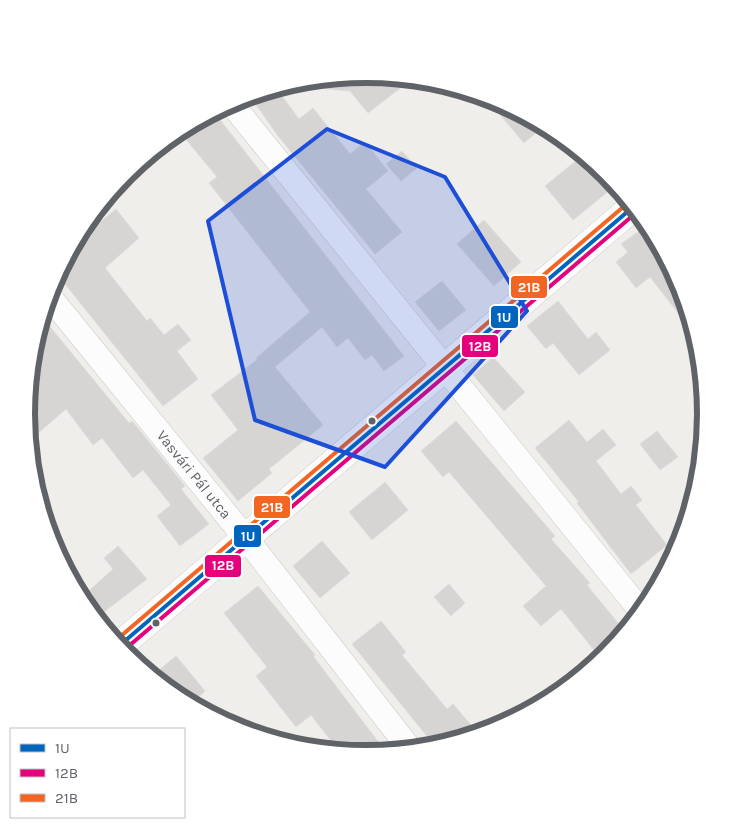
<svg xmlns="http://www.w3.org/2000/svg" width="732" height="828" font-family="Karla,sans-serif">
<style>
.building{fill:#d6d5d3;stroke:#deddd9}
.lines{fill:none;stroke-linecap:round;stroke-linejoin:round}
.minor-casing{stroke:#cbcccc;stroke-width:25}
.tertiary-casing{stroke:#cbcccc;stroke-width:29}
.minor{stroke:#fdfcfc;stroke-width:24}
.tertiary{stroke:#fdfcfc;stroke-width:28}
.bus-1-casing{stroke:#fff;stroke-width:8}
.bus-2-casing{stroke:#fff;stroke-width:8}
.bus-3-casing{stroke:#fff;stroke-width:8}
.bus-1{stroke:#0065bd;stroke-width:4}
.bus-2{stroke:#e5007d;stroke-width:4}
.bus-3{stroke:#f26522;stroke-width:4}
.marked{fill:#1d4ed8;fill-opacity:0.2;stroke:#1d4ed8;stroke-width:4;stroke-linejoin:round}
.bus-dot{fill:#5f6368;stroke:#fff;stroke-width:2}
.labels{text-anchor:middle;stroke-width:4;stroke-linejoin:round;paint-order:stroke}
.street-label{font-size:15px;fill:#5f6368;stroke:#fff}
.rim{fill:none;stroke:#5f6368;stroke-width:6}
.line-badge{stroke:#fff;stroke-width:2}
.badge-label{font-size:14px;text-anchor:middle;font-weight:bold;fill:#fff}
</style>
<rect width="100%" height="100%" fill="#efeeea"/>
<path class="building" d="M366 74 412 79 368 113 350 91 317 88 318 79Z
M276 88 299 119 313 108 350 154 365 142 388 171 366 189 402 232 375 254 278 136 250 96Z
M485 97 496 100 544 126 524 143Z
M214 112 404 356 384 371 372 355 365 360 348 338 337 347 322 327 275 367 323 425 269 469 272 473 238 501 203 458 238 430 211 395 258 359 256 358 310 312 209 183 217 177 179 131Z
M402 151 417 168 401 181 386 164Z
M582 156 610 190 573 220 545 186Z
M116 209 139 238 105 268 147 321 150 318 164 335 178 324 191 340 177 351 198 379 163 406 57 274 74 244Z
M484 220 521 262 494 286 457 244Z
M642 229 670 265 680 284 693 332 650 277 636 288 616 262 628 252 621 244Z
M442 281 466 310 439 331 415 302Z
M558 301 588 339 596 332 610 350 579 375 553 343 546 349 527 326Z
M42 317 129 423 132 421 185 486 181 489 209 524 180 546 157 516 171 505 143 470 133 478 102 438 93 445 66 409 29 441 26 414 33 347Z
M493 357 525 392 504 411 473 375Z
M569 420 587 442 603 429 616 445 596 461 621 494 631 486 642 500 636 505 667 545 631 574 577 503 579 502 535 448Z
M456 421 555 536 551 539 590 583 587 585 622 628 594 650 561 609 541 626 523 606 546 586 449 472 443 477 421 451Z
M657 431 678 457 660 470 640 444Z
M385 482 408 510 372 540 349 512Z
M322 541 350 573 320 598 293 566Z
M118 546 147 579 96 618 81 598 113 569 104 558Z
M449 584 465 603 451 616 434 597Z
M258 586 315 655 313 656 386 752 366 754 339 751 311 715 296 727 256 676 267 667 224 613Z
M381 621 406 652 402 655 447 709 453 704 478 733 435 746 352 644Z
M176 656 205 691 191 704 177 696 152 676Z"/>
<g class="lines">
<defs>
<g id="minor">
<path d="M231 103 641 611"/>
<path id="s1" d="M49 296 256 551 410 749"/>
</g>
<path id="tertiary" d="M119 646 633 207"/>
</defs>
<use href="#minor" class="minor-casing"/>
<use href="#tertiary" class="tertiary-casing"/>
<use href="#minor" class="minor"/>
<use href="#tertiary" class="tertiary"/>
<defs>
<path id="bus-1" d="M119 646 633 207"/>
<path id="bus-2" d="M123 651 637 212"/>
<path id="bus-3" d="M115 641 629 202"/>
</defs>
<use href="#bus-1" class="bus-1-casing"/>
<use href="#bus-2" class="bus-2-casing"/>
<use href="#bus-3" class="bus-3-casing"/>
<use href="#bus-1" class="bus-1"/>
<use href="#bus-2" class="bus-2"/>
<use href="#bus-3" class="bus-3"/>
</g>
<path class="marked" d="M327 129 445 177 527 311 385 467 255 420 208 221Z"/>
<g class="bus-dot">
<circle cx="372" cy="421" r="4.5"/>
<circle cx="156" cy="623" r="4.5"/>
</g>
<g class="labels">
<g class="street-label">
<text dy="5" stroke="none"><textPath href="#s1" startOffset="230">Vasvári Pál utca</textPath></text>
</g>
</g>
<path d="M0 0H732V828H0ZM35 414a331 331 0 1 1 662 0a331 331 0 1 1-662 0Z" fill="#fff" fill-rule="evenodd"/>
<path class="rim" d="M35 414a331 331 0 1 1 662 0a331 331 0 1 1-662 0Z"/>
<g class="line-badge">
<rect x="510" y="275" width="38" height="24" rx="5" fill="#f26522"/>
<rect x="490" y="305" width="29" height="24" rx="5" fill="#0065bd"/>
<rect x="461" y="334" width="38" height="24" rx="5" fill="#e5007d"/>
<rect x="253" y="495" width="38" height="24" rx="5" fill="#f26522"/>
<rect x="233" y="524" width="29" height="24" rx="5" fill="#0065bd"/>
<rect x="204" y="554" width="38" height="24" rx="5" fill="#e5007d"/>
</g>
<g class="badge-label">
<text x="529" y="292">21B</text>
<text x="504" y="322">1U</text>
<text x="480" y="351">12B</text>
<text x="272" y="512">21B</text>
<text x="248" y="541">1U</text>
<text x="223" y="570">12B</text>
</g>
<rect x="10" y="728" width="175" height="90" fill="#ffffff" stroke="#bfc1c3"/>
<rect x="20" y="744" width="25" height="8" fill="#0065bd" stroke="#bfc1c3"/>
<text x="55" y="753" font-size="15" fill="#5f6368">1U</text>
<rect x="20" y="769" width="25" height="8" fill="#e5007d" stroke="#bfc1c3"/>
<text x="55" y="778" font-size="15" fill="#5f6368">12B</text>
<rect x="20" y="794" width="25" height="8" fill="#f26522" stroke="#bfc1c3"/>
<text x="55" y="803" font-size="15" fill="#5f6368">21B</text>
</svg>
